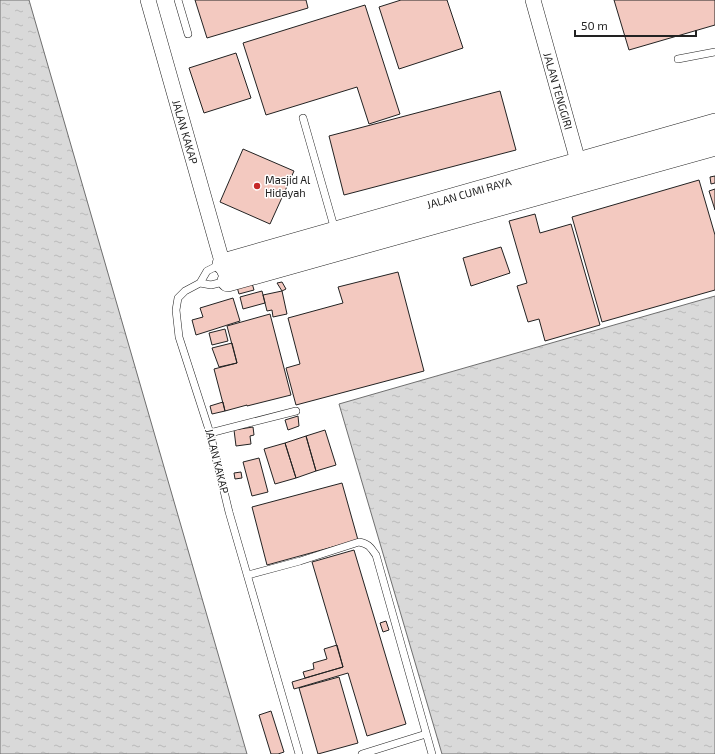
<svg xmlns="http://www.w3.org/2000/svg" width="715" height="754" font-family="'Exo 2',sans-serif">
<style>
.water{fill:url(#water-ripples);stroke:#6f6f6f}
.building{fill:#f3c9c0;stroke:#222}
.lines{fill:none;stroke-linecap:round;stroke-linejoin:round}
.lane-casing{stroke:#222;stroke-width:8}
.street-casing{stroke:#222;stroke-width:16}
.secondary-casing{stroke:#222;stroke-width:22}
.lane{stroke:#fff;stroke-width:7}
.street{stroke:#fff;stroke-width:15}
.secondary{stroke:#fff;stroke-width:21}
.poi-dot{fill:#c62828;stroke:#fff;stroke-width:1.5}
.labels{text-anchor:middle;stroke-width:3;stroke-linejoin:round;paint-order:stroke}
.street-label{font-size:11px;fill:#222;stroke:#fff}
.poi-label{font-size:11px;fill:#222;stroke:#fff;text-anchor:start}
</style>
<defs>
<pattern id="water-ripples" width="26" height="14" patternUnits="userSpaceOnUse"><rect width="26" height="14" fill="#d9d9d9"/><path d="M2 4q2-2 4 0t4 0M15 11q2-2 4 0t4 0" fill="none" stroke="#bababa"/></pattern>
</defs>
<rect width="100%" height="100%" fill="#fff"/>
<path class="water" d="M0 0H29L247 754H0Z
M715 296V754H442L339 404Z"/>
<path class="building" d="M195 0H306L308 8 207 38Z
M401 0H447L463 48 399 69 379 7Z
M614 0H715V25L629 50Z
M365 5 400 114 369 124 357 87 266 115 243 43Z
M236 53 251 98 204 113 189 68Z
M500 91 516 150 344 195 329 136Z
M243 149 294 171 270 224 220 202Z
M715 176V183L711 184 710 177Z
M699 180 715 235V290L602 322 572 217Z
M715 189V210L709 191Z
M535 214 540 233 571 224 600 325 545 341 539 319 528 322 517 286 527 283 509 221Z
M501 247 510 273 471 286 463 258Z
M398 272 424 371 296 405 286 368 300 364 288 318 343 303 338 287Z
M282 282 286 289 282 291 277 283Z
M252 283 254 290 239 294 237 287Z
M262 291 265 303 243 309 240 297Z
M282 291 287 314 273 317 272 310 267 311 263 295Z
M233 298 240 321 196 335 192 320 203 317 200 308Z
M270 314 291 395 247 406V405L225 411 214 369 237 363 227 326Z
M225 329 228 341 212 345 209 333Z
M232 343 237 363 219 367 212 348Z
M223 402 225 411 212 414 210 406Z
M298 416 299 426 288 430 285 420Z
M253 427 254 435 250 436 251 444 236 446 234 430Z
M325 430 336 465 316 471 306 436Z
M306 436 316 471 296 478 285 443Z
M285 443 296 478 275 484 264 449Z
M259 458 268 492 252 496 243 462Z
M241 472 242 478 235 479 234 473Z
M342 483 358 540 267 565 252 507Z
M354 550 406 724 367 736 348 673 294 689 292 682 343 667 312 562Z
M386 621 389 630 383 632 380 623Z
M337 645 343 667 305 678 303 672 314 669 313 663 327 659 324 649Z
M339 677 358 743 318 754 299 688Z
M271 711 284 752 278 754H271L259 715Z"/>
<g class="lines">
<defs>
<path id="lane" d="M178 0 188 34
M678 59 715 52
M303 118 335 230
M221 264 207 271 200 283 185 291 178 298 176 310 179 337 210 433 229 512 299 754
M200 283 211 285 227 281
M210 433 296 411
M248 575 300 561 359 542C369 544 370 547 376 555L432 754
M362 754 426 734"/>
<path id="street" d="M148 0 225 272
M533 0 581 172"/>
<path id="secondary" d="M223 264 715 124
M228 281 715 145"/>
</defs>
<use href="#lane" class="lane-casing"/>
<use href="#street" class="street-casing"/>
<use href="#secondary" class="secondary-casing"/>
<use href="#lane" class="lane"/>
<use href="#street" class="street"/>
<use href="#secondary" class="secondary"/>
</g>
<circle class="poi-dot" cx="257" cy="186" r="4"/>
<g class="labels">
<g class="street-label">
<text transform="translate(558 91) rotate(74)" y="4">JALAN TENGGIRI</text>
<text transform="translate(185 132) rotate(74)" y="4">JALAN KAKAP</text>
<text transform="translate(469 193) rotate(-16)" y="4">JALAN CUMI RAYA</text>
<text transform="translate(217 461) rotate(76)" y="4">JALAN KAKAP</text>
</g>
<g class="poi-label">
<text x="265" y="184">Masjid Al<tspan x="265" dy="13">Hidayah</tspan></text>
</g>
</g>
<path d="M575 30v6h121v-6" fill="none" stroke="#222222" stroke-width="2"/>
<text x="581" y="30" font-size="12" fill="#222222" stroke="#ffffff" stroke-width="3" paint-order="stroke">50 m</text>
</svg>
